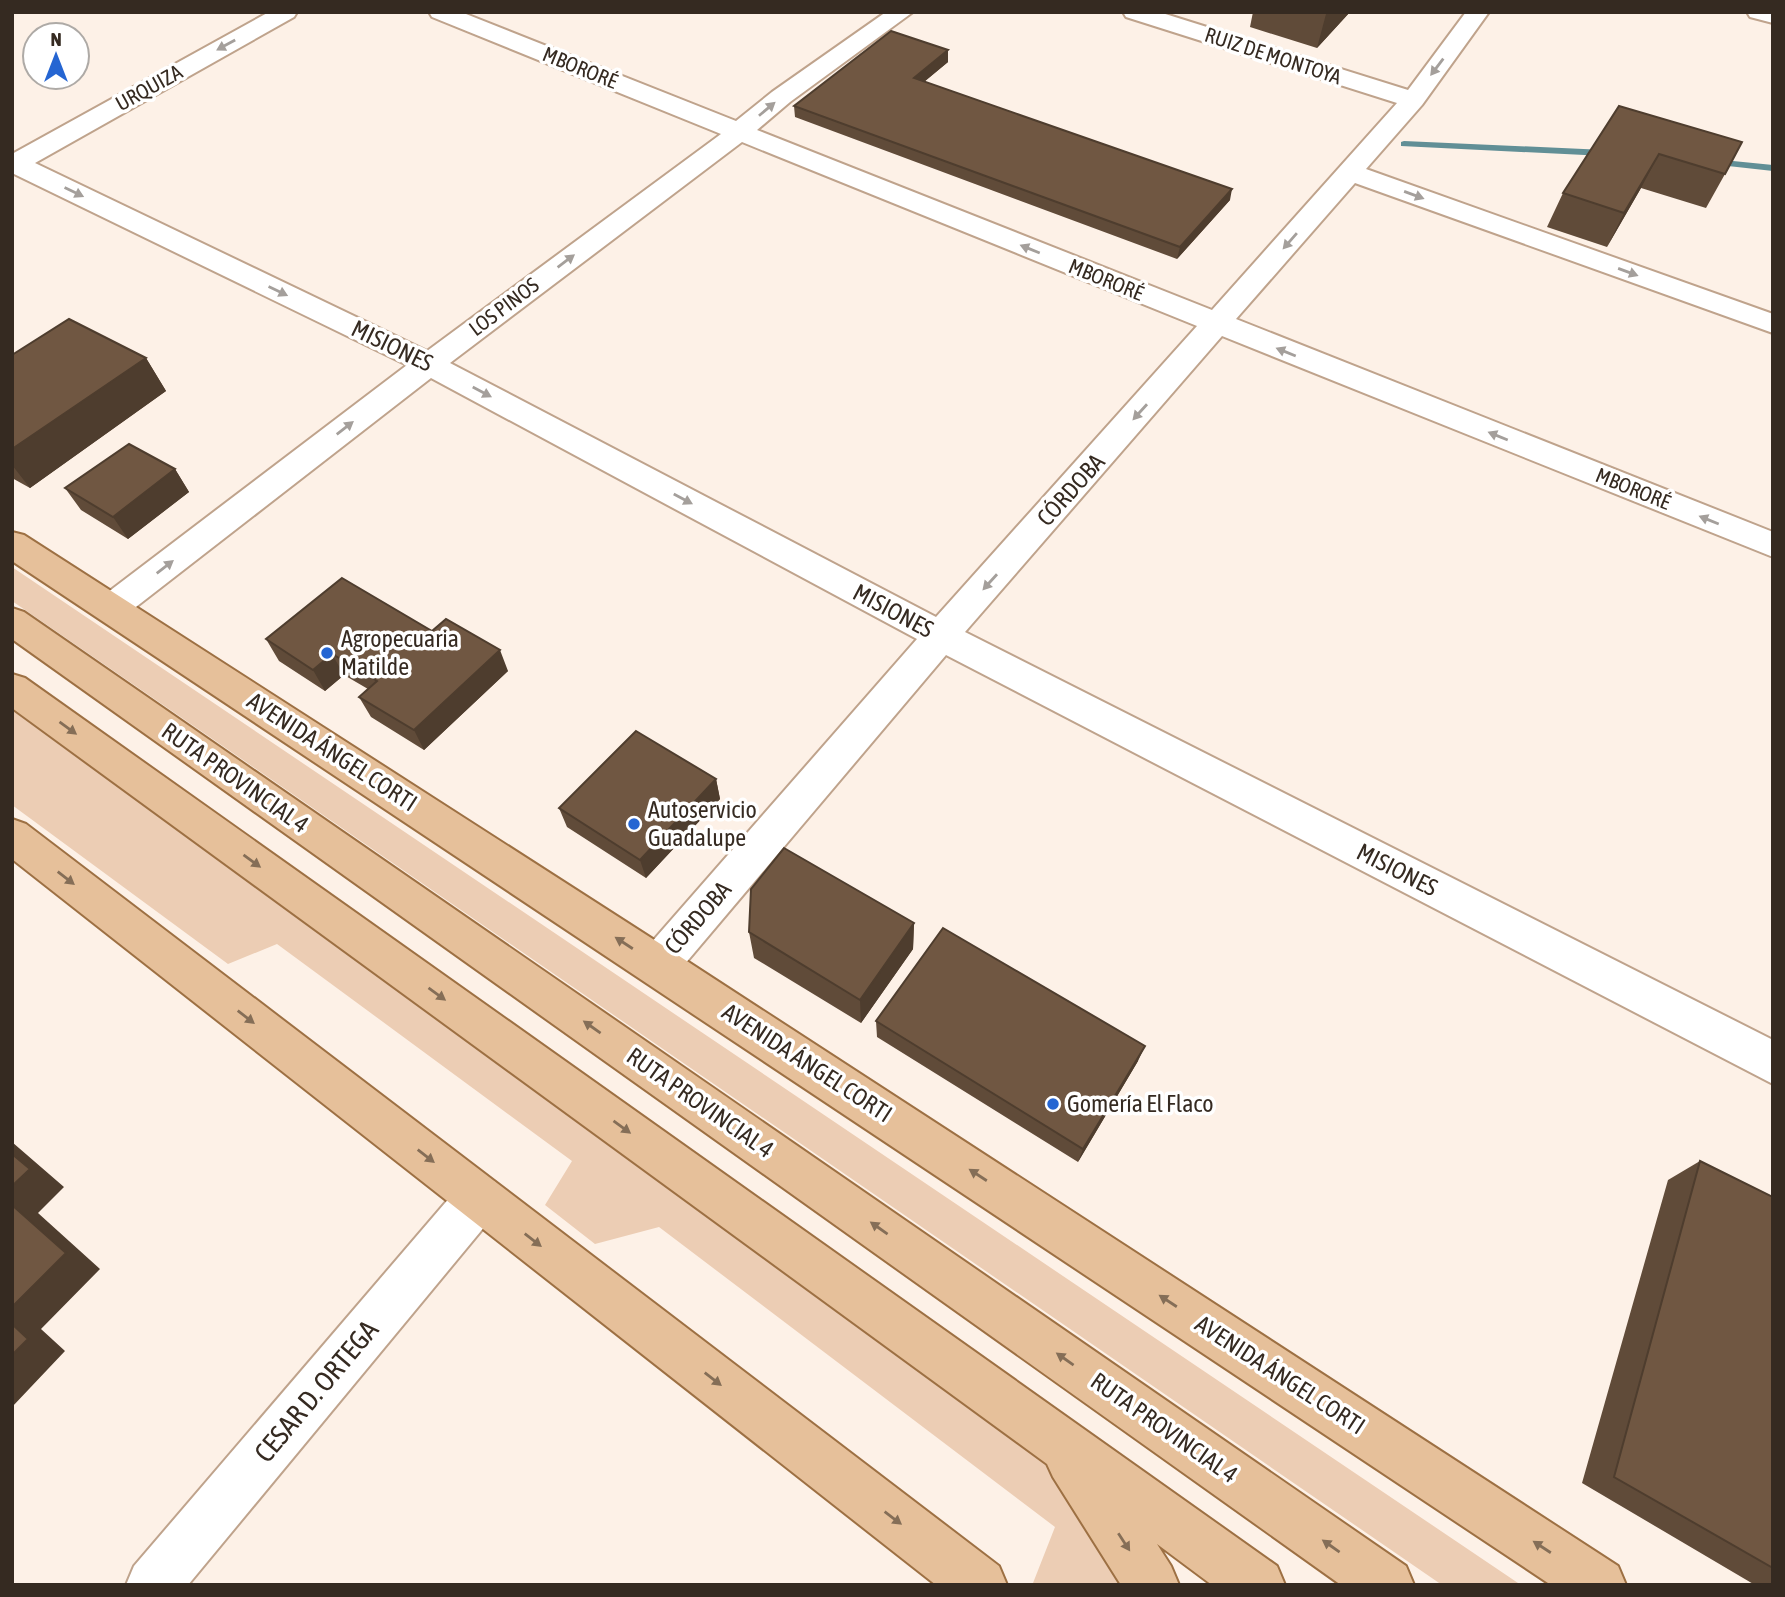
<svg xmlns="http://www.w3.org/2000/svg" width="1785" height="1597" font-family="'Asap Condensed',sans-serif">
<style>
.green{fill:#eccdb4}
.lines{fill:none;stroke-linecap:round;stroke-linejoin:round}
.stream{fill:#618f96;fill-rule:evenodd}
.minor-casing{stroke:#bfa38c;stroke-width:4}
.major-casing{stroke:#9d7043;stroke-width:4}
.minor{fill:#fff;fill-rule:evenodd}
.major{fill:#e6c09a;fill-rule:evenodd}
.wall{fill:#604b39}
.shaded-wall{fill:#4e3d2e}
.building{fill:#705742;stroke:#4e3d2e;stroke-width:2}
.oneway{fill:#a49f9b}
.oneway2{fill:#856e57}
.poi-dot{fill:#2565d2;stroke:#fff;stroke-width:2.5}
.labels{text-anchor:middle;stroke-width:7;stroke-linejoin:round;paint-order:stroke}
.far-street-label{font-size:21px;fill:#352a21;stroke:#fff}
.street-label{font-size:24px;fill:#352a21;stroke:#fff}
.poi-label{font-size:24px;fill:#352a21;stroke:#fff;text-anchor:start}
.near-street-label{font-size:28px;fill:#352a21;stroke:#fff}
</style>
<rect width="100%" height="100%" fill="#fdf1e7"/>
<path class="green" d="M12 567 1521 1585H1442L12 601Z
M12 706 1044 1450 1120 1585H1036L1033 1583 1055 1527 659 1227 595 1244 545 1205 572 1161 277 944 228 964 12 805Z"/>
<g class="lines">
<path class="stream" d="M1404 141 1605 150 1610 153 1605 156 1401 146V142Z
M1713 159 1773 165V171L1710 164V160Z"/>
<defs>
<path id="minor" d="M269 12H297L294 17 35 163 427 351 721 134 432 17 429 12H461L736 121 772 92 886 12H913L790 102 757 130 1212 310 1397 103 1126 17 1123 12H1159L1408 90 1466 12H1489L1422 105 1366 169 1773 314V333L1355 183 1236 319 1773 532V557L1222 336 965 632 1773 1040V1084L946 655 673 978 658 984 643 978 637 965 643 952 917 639 431 378 123 617 111 621 99 617 94 608 99 599 407 365 12 173V154ZM742 142 1197 326 936 617 450 363Z
M1747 12H1773V23L1750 17Z
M479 1175 495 1182 502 1198 495 1214 188 1585H126L134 1566 463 1182Z"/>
<path id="major" d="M12 532 24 535 673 952 1618 1566 1626 1585H1551L12 561Z
M12 608 24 612 1406 1566 1414 1585H1341L12 639Z
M12 674 25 678 1277 1566 1285 1585H1212L1157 1544 1171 1566 1179 1585H1121L1053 1477 1047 1464 12 708Z
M12 819 26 824 999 1566 1007 1585H936L12 859Z"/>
</defs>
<use href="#minor" class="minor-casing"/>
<use href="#major" class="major-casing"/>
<use href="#minor" class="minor"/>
<use href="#major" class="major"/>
</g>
<path class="wall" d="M1253 12H1350L1317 48 1250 27Z
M948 50V62L924 82 1230 200 1177 259 795 117 794 106Z
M1619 106 1725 174 1706 208 1641 188 1607 247 1547 227 1563 193Z
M12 355 146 358 166 391 30 488 12 478Z
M175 469 189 492 128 539 81 510 65 488Z
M432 631 508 671 424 750 371 717 359 697 368 689 344 675 325 691 279 661 266 639Z
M716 779 720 799 646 878 567 827 559 808Z
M914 923 913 949 861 1023 754 958 749 932Z
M876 1021 1138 1061 1078 1162 877 1037Z
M1700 1161 1773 1197V1585H1755L1582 1483 1668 1180Z"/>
<path class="shaded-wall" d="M1328 12H1350L1317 48 1326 14Z
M948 50V62L914 90V78Z
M1659 154 1641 188 1607 247 1624 213Z
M1232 189 1230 200 1177 259 1180 247Z
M146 358 166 391 30 488 12 465V449Z
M175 469 189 492 128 539 113 517Z
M500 650 508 671 424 750 414 730Z
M332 654 344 675 325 691 313 670Z
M716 779 720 799 646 878 640 860Z
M914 923 913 949 861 1023 860 1000Z
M1145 1046 1138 1061 1078 1162 1083 1149Z
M12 1142 64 1187 38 1213 100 1269 41 1329 65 1351 12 1407Z"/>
<path class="building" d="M891 31 948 50 914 78 1232 189 1180 247 794 106Z
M1619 106 1742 142 1725 174 1659 154 1624 213 1563 193Z
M69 319 146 358 12 449V355Z
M129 444 175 469 113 517 65 488Z
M342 578 432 631 446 619 500 650 414 730 359 697 377 681 367 674 332 654 313 670 266 639Z
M636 731 716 779 640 860 559 808Z
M784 848 914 923 860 1000 749 932 751 889Z
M943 928 1145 1046 1083 1149 876 1021Z
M12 1154 30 1169 12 1186Z
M1700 1161 1773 1197V1568L1614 1477Z
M12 1205 66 1253 12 1307Z
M12 1324 28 1339 12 1355Z"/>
<defs><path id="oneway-solid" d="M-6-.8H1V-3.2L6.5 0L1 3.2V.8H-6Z" transform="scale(1.75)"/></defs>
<g class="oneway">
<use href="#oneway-solid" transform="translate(226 45) rotate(151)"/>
<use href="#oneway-solid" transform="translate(1437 67) rotate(127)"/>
<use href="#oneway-solid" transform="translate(767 109) rotate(-40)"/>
<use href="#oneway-solid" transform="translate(74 192) rotate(26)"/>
<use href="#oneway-solid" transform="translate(1414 195) rotate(20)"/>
<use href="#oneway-solid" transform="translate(1290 241) rotate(131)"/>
<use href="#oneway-solid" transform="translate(1030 249) rotate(-158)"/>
<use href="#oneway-solid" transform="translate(566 261) rotate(-37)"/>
<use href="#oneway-solid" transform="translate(1628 272) rotate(20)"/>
<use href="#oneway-solid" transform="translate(278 291) rotate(26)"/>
<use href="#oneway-solid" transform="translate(1286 352) rotate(-158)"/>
<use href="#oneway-solid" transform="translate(482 392) rotate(28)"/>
<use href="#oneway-solid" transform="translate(1140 412) rotate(132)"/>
<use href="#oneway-solid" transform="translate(345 428) rotate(-38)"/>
<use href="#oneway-solid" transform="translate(1498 436) rotate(-158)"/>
<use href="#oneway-solid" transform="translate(683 499) rotate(28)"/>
<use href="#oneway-solid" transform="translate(1709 520) rotate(-158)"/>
<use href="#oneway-solid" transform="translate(165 567) rotate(-38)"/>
<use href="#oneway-solid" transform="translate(990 582) rotate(132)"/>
</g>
<g class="oneway2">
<use href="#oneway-solid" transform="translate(68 728) rotate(36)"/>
<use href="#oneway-solid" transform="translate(252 861) rotate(36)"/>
<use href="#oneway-solid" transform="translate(66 878) rotate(38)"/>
<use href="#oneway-solid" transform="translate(624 943) rotate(-147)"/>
<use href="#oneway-solid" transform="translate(437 994) rotate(36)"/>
<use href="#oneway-solid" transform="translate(246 1017) rotate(38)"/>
<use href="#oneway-solid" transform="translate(592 1027) rotate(-145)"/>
<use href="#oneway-solid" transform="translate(622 1127) rotate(36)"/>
<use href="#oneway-solid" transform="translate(426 1156) rotate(38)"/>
<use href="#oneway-solid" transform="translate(978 1175) rotate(-147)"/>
<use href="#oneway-solid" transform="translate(879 1228) rotate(-145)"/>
<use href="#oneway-solid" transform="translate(533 1240) rotate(38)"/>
<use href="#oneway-solid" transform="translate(1168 1301) rotate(-147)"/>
<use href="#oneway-solid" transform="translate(1065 1359) rotate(-145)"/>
<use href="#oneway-solid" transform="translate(713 1379) rotate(38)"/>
<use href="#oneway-solid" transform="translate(893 1518) rotate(37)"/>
<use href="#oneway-solid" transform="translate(1124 1542) rotate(57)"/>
<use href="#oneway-solid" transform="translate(1331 1546) rotate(-145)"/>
<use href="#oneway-solid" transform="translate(1542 1547) rotate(-147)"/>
</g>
<g class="poi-dot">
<circle cx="327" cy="653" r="7"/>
<circle cx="634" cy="824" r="7"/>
<circle cx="1053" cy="1104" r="7"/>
</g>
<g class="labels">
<g class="far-street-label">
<text transform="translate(1273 56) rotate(18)" y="7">RUIZ DE MONTOYA</text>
<text transform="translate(580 68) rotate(22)" y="7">MBORORÉ</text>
<text transform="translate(149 88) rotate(-29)" y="7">URQUIZA</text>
<text transform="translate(1106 280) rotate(22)" y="7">MBORORÉ</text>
<text transform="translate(504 307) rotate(-37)" y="7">LOS PINOS</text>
<text transform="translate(1633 489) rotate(22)" y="7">MBORORÉ</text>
</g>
<g class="street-label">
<text transform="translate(392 346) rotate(26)" y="8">MISIONES</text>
<text transform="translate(1071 490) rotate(-48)" y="8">CÓRDOBA</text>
<text transform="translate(893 611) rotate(28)" y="8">MISIONES</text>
<text transform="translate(332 752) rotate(33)" y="8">AVENIDA ÁNGEL CORTI</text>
<text transform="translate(235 778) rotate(35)" y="8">RUTA PROVINCIAL 4</text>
<text transform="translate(1397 870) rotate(27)" y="8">MISIONES</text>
<text transform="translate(698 918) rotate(-49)" y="8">CÓRDOBA</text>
<text transform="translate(807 1063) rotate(33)" y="8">AVENIDA ÁNGEL CORTI</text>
<text transform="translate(700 1103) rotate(35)" y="8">RUTA PROVINCIAL 4</text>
<text transform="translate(1280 1375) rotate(33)" y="8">AVENIDA ÁNGEL CORTI</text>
<text transform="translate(1164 1428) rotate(35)" y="8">RUTA PROVINCIAL 4</text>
</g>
<g class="poi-label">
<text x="341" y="647">Agropecuaria<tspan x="341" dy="28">Matilde</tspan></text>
<text x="648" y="818">Autoservicio<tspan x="648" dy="28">Guadalupe</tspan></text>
<text x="1067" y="1112">Gomería El Flaco</text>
</g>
<g class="near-street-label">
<text transform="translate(316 1391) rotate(-50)" y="10">CESAR D. ORTEGA</text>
</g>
</g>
<rect width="1785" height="1597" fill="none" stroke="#352a21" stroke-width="28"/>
<g transform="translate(56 56)"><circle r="33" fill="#ffffff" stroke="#aeaaa6" stroke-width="2"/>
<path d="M0-5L12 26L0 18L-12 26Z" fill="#2565d2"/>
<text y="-10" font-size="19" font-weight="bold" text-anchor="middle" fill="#352a21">N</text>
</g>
</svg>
